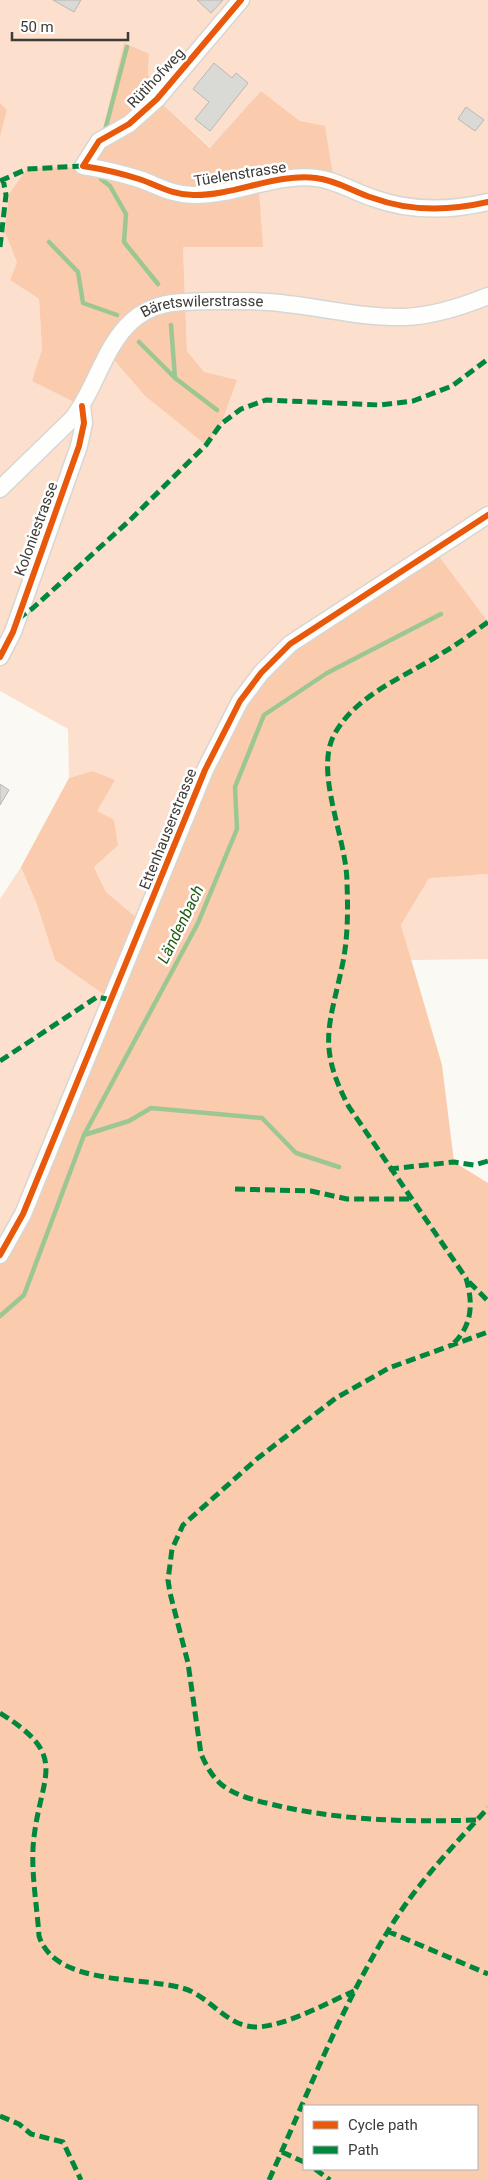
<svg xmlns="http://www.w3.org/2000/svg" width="488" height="2180" font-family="Roboto,sans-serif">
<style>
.green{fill:#fcdfcc;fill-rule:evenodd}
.forest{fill:#facbac;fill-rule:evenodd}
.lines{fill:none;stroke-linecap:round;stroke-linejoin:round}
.stream{stroke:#9dc792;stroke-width:4.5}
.building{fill:#d9d9d5;stroke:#b9b8b5}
.minor-casing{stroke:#d7d6d2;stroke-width:19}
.minor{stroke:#fefefd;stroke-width:16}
.quiet{stroke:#00873e;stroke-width:5;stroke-dasharray:10 5;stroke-linecap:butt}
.cycleway-casing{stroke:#fff;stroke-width:9}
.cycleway{stroke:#e8590c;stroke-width:6}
.labels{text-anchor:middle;stroke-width:5;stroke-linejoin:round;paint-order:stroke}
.street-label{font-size:15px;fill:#3c3b37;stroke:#fff}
.water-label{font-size:16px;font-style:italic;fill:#205b10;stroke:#fff}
</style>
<rect width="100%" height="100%" fill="#faf9f4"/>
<path class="green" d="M0 0H488V622L143 923 106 892 94 866 97 812 92 771 69 778 68 729 0 691V182L11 176 0 181V137L7 110 0 103ZM149 54 148 74 157 99 211 148 261 91 300 121 258 176 262 247H183L187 351 204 372 206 445 145 396 103 346 32 382 42 349 39 299 10 280 17 262 94 168Z
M21 867 38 907 112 1000 0 1255V899Z
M488 874V959L411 960 401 925 429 877Z"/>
<path class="forest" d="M124 43 149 54 148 74 157 99 210 148 261 91 300 121 325 126 334 182 258 176 263 247H183L187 351 204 372 237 380 221 424 206 445 145 396 103 347 82 406 32 381 42 349 39 299 10 280 17 262 5 232 9 194 27 169 46 167 94 168Z
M0 103 7 110 0 137Z
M435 551 488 622V874L429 878 401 925 442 1065 454 1162 488 1183V2180H0V1255L112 1000 55 960 38 907 21 867 69 778 92 771 115 780 97 811 114 820 118 845 94 867 106 892 143 923 205 770 261 673ZM304 2106H477V2169H304Z"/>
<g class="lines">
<path class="stream" d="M105 130 127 47
M101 179 110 186 126 214 124 242 158 284
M49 242 78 272 83 303 117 315
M171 325 175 378 217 410
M139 342 175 378
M84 1135 129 1121 151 1108 262 1118 296 1153 339 1167
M0 1316 24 1295 84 1135 198 923 237 829 235 787 264 715 327 673 441 614"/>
</g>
<path class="building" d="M53 0H81L74 12Z
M197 0H223L211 13Z
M214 63 232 78 236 73 248 83 210 131 195 119 209 102 193 89Z
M466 107 484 120 475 131 458 119Z
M0 784 9 790 0 805Z"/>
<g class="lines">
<defs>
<g id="minor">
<path d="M241 0 157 99 129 124 99 141 83 166C102 169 120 173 139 179 157 185 172 195 193 195 234 196 275 173 316 178 336 180 354 192 373 198 411 212 449 211 488 202"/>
<path id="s1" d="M0 489 73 418C96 388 104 346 132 321 155 300 182 302 211 301 236 301 262 300 287 304 325 308 364 318 404 317 433 316 461 307 488 296"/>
<path d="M0 657 13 632 79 446 84 423 82 406"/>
<path d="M0 1255 23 1214 205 770 240 701 261 673 290 644 488 515"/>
</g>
</defs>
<use href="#minor" class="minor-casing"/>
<use href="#minor" class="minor"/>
<path class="quiet" d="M0 181 27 169 83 166
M0 247 6 195 3 179
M18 619 33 608 130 520 206 445 221 424 241 409 266 400 380 405 413 401 452 386 488 359
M0 1061 97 997 112 1000
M389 1169 454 1162 474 1165 488 1161
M235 1189 311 1191 347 1199H410
M469 1282 488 1301
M454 1343C473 1324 473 1302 466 1278L349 1107C316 1045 330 1025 343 962 348 936 348 909 347 883 347 839 314 773 334 735 356 694 407 676 444 652 459 643 474 632 488 622
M0 1713C69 1756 42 1772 34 1837 30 1869 37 1904 39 1936 55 1986 140 1976 182 1988 210 1995 226 2028 258 2027 288 2025 327 2003 354 1991
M476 1820C408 1822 350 1821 283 1807 263 1802 239 1798 222 1785 212 1777 206 1765 201 1754L188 1663 170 1593 168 1580 172 1549 183 1525 258 1458 336 1398 389 1368 488 1332
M387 1931 488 1974
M0 2116 19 2124 31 2134 63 2142 81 2180
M282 2152 304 2162
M315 2169 330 2180
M269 2180C307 2096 340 2009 388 1931 415 1886 453 1846 488 1808"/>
<defs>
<path id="cycleway" d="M241 0 157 99 129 124 99 141 83 166C102 169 120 173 139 179 157 185 172 195 193 195 234 196 275 173 316 178 336 180 354 192 373 198 411 212 449 211 488 202
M0 657 13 632 79 446 84 423 82 406
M0 1255 23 1214 205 770 240 701 261 673 290 644 488 515"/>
</defs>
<use href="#cycleway" class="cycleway-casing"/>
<use href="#cycleway" class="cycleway"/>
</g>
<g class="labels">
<g class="street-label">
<text transform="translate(156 78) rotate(-47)" y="5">Rütihofweg</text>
<text transform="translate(240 174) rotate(-9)" y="5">Tüelenstrasse</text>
<text dy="5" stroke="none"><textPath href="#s1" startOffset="290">Bäretswilerstrasse</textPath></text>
<text transform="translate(36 529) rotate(-70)" y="5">Koloniestrasse</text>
<text transform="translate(168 829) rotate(-68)" y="5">Ettenhauserstrasse</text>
</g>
<g class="water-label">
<text transform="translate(180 924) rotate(-64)" y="6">Ländenbach</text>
</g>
</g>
<rect x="303" y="2105" width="175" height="65" fill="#ffffff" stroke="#b1b1af"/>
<rect x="313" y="2121" width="25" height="8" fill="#e8590c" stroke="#b1b1af"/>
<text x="348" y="2130" font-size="15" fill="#3c3b37">Cycle path</text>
<rect x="313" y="2146" width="25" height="8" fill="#00873e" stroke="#b1b1af"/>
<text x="348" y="2155" font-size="15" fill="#3c3b37">Path</text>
<path d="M12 32v8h116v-8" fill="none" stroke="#3c3b37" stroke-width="2.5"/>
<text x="20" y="32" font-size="15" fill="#3c3b37" stroke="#ffffff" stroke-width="4" paint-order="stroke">50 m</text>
</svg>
